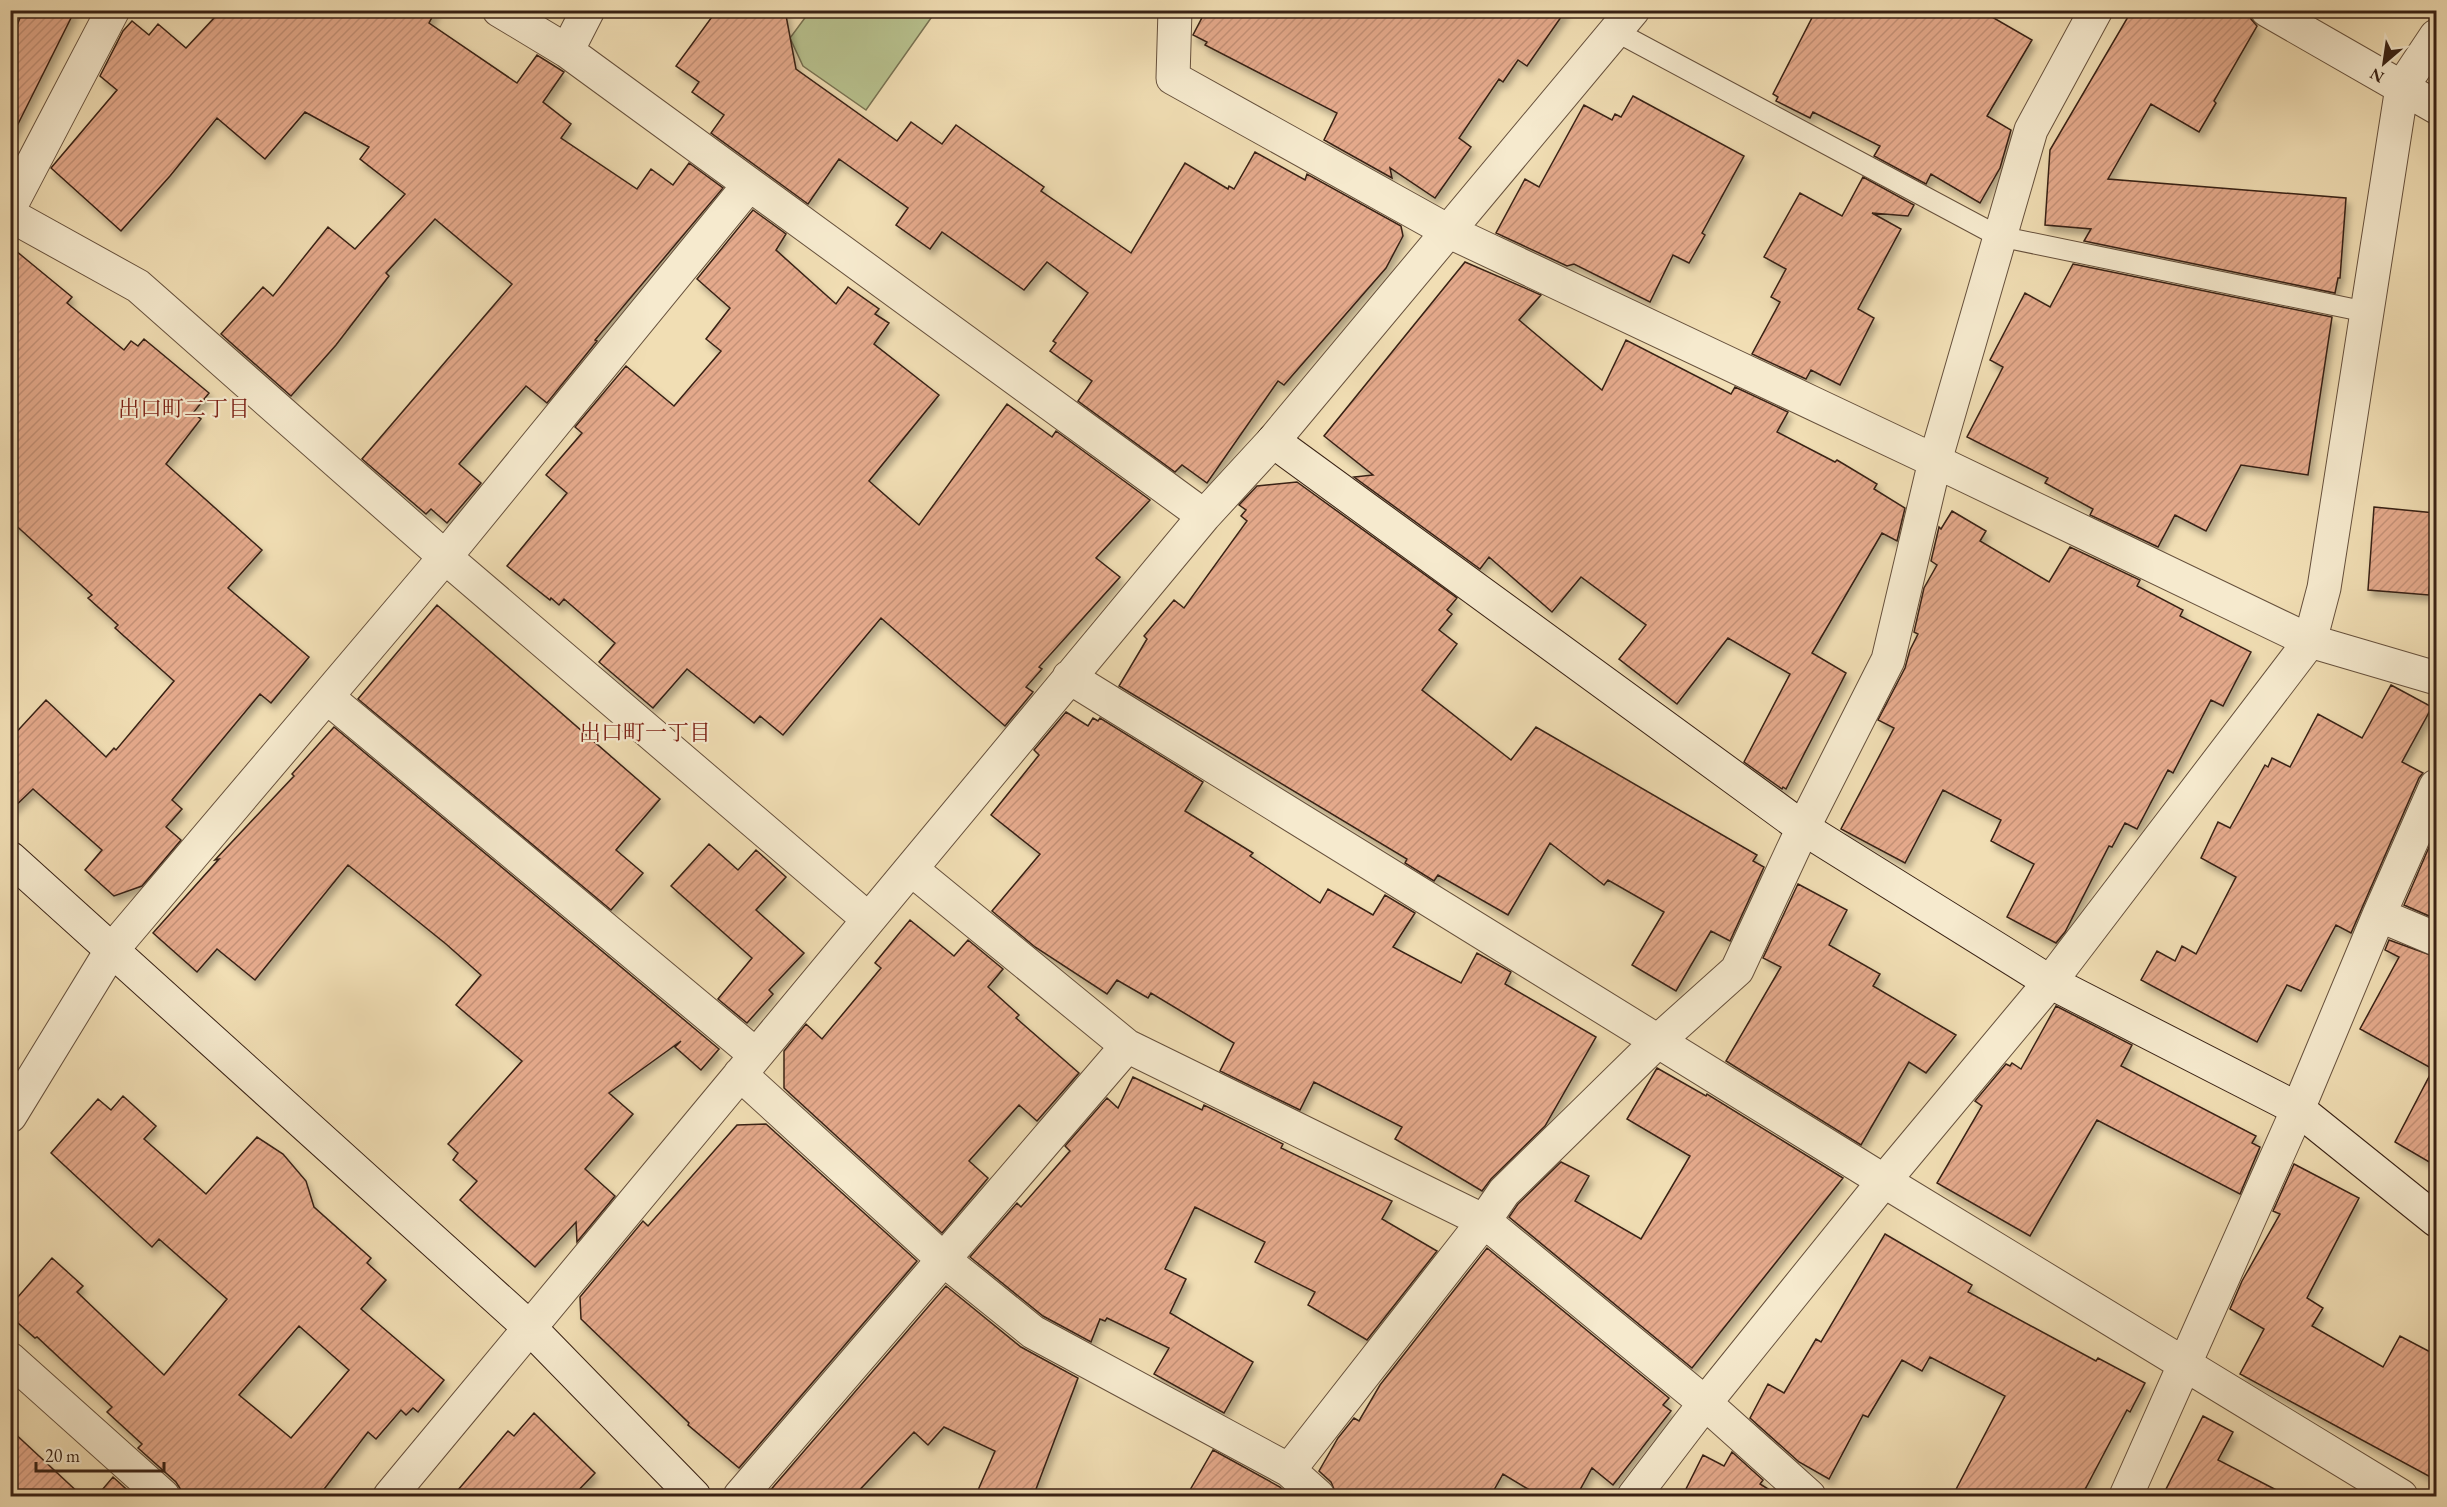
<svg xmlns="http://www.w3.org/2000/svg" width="2447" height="1507" font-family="'EB Garamond','Noto Serif JP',serif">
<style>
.park{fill:#b8c28f;stroke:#787252;stroke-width:1.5}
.building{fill:url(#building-hatch);stroke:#382114;stroke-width:1.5;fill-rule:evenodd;filter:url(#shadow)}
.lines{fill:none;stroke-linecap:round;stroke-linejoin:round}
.lane-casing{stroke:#66503c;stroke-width:22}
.street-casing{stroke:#66503c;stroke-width:35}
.secondary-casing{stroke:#382114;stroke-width:35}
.lane{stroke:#f6eace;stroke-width:20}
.street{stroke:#f6eace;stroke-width:33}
.secondary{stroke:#f6eace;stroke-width:33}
.labels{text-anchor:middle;stroke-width:4.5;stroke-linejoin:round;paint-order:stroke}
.neighbourhood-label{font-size:22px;fill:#7a1f14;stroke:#f6eace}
</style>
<defs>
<pattern id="building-hatch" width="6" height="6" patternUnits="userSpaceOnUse" patternTransform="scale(1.5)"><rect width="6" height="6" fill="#e4a98b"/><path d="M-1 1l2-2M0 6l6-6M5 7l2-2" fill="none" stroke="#c49177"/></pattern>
<filter id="shadow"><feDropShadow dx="3.5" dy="6" stdDeviation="3" flood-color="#0004"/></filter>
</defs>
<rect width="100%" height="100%" fill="#f1deb4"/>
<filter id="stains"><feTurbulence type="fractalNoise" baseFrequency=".00333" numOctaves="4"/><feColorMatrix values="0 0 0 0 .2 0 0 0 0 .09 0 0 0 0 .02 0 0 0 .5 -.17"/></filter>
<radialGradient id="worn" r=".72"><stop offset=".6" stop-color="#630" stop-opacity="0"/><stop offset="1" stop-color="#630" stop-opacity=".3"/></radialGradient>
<path class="park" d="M810 11H936L866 110 803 66 790 38Z"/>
<path class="building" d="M23 10H75L10 140V44Z
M218 10H436L429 23 517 83 537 55 564 72 543 102 571 124 561 138 637 189 651 169 673 185 689 163 723 188 595 340 597 341 547 403 526 386 459 464 481 483 447 523 431 509 426 514 362 459 512 284 435 219 386 273 389 276 336 345 291 396 221 334 263 287 273 296 328 227 355 249 405 194 360 159 369 147 305 112 265 159 217 118 170 176 121 231 51 168 117 90 100 76 123 31 132 21 149 35 158 24 186 48 214 18Z
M717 10H785L796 69 897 141 911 122 942 144 956 125 1044 187 1041 191 1131 253 1185 163 1228 189 1229 186 1234 189 1255 152 1305 180 1307 174 1401 226 1403 236 1386 268 1284 385 1278 381 1207 483 1182 465 1175 472 1078 401 1092 381 1050 351 1056 343 1053 341 1088 293 1047 262 1024 290 942 232 930 249 896 225 908 208 839 159 808 204 711 133 724 115 692 92 699 82 676 66Z
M1206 10H1566L1527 66 1518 60 1503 82 1499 79 1459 138 1471 147 1435 198 1390 168 1392 178 1324 140 1337 113 1205 45 1207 42 1193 35Z
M1816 10H1980L2032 40 1987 116 2011 130 2000 168 1980 203 1931 174 1926 184 1874 156 1880 146 1813 112 1810 118 1776 101 1778 97 1773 94Z
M2132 10H2248L2251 19 2257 26 2214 101 2216 103 2199 132 2151 104 2108 179 2346 198 2340 278H2338L2335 293 2084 241 2091 229 2045 225 2050 150Z
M1633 96 1744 156 1702 233 1705 235 1689 263 1673 255 1650 302 1574 264 1567 266 1496 233 1525 179 1539 187 1584 105 1612 120 1615 114 1621 117Z
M1863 177 1914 205 1908 216 1872 213 1901 229 1858 309 1874 318 1840 385 1811 370 1806 379 1752 354 1780 302 1771 297 1786 269 1764 257 1800 193 1842 216Z
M753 210 786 234 776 250 836 304 848 287 879 309 875 314 889 323 874 344 939 395 869 481 919 525 1007 404 1052 437 1056 431 1150 500 1096 558 1120 577 1039 667 1042 669 1026 687 1033 692 1005 726 881 618 783 735 760 716 754 723 687 669 653 708 599 662 615 643 564 599 559 605 551 598 550 600 507 566 567 493 546 475 582 433 575 427 626 366 674 406 721 351 706 339 730 308 697 279Z
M10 246 72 297 67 303 124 350 131 341 138 346 144 339 209 393 193 413 201 419 166 464 262 550 228 588 309 657 271 703 260 694 172 800 182 809 166 827 181 840 142 886 114 896 85 870 102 850 33 789 10 811V739L46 700 106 757 114 748 116 750 174 681 115 628 118 625 88 598 92 595 10 520Z
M1465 262 1541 295 1519 320 1602 390 1626 340 1731 394 1735 387 1788 412 1777 432 1835 462 1837 460 1877 484 1874 489 1905 508 1897 541 1882 533 1812 653 1846 673 1786 789 1783 787 1782 789 1744 762 1790 674 1728 638 1677 704 1619 659 1646 625 1581 577 1552 612 1489 557 1480 569 1354 477 1373 475 1324 436Z
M2073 264 2332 317 2308 475 2241 465 2206 531 2175 515 2158 547 2090 515 2093 509 2045 483 2048 478 1967 437 2003 367 1990 360 2025 293 2050 307Z
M1297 482 1457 598 1447 610 1452 614 1439 630 1457 644 1422 690 1511 760 1536 727 1757 855 1753 861 1764 867 1730 941 1711 931 1676 991 1632 965 1664 912 1608 880 1604 885 1550 843 1508 915 1438 875 1434 881 1405 863 1407 859 1119 686 1147 639 1144 636 1174 600 1184 608 1247 521 1241 516 1246 510 1239 505 1257 486Z
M2374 507 2435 513 2429 595 2368 590Z
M1952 511 1986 531 1980 541 2049 582 2070 547 2140 580 2137 586 2183 610 2180 616 2251 652 2223 706 2211 700 2173 773 2168 770 2137 829 2125 823 2112 847 2109 846 2065 932 2056 943 2007 917 2034 864 1991 841 2001 820 1943 790 1905 863 1841 829 1894 728 1878 720 1905 668 1910 650 1918 634 1914 632 1924 588 1937 565 1931 561 1939 527 1941 529Z
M437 605 660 799 616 850 643 873 611 910 358 699Z
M2391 685 2432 707 2402 762 2423 773 2419 778 2351 933 2336 925 2301 991 2287 985 2257 1042 2141 980 2157 951 2175 961 2182 946 2196 954 2236 877 2201 858 2218 822 2230 828 2265 765 2268 767 2272 758 2290 767 2318 714 2362 738Z
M1066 712 1088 726 1093 718 1098 721 1100 718 1203 782 1185 811 1253 853 1250 856 1320 903 1328 889 1373 915 1385 895 1415 913 1393 947 1461 983 1477 953 1511 972 1505 984 1596 1037 1545 1126 1491 1179 1482 1191 1395 1139 1402 1127 1314 1082 1300 1110 1220 1071 1234 1043 1151 993 1148 998 1117 980 1107 994 1035 947 992 911 1040 854 991 815 1039 755 1034 750Z
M334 727 719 1049 701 1070 675 1047 681 1041 609 1093 633 1114 585 1169 615 1196 577 1242 576 1222 535 1267 460 1200 477 1181 453 1160 458 1153 448 1144 522 1061 456 1005 481 975 446 944 348 865 255 980 217 949 197 972 153 933 219 859 215 860 294 776 292 774Z
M2436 831V919L2404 905Z
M709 844 738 870 756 850 786 877 756 910 804 953 769 990 773 994 747 1023 718 999 752 958 671 886Z
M1798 884 1847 910 1829 945 1880 974 1873 986 1956 1035 1926 1073 1909 1062 1861 1145 1726 1061 1781 967 1763 958Z
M910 920 954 956 968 940 1003 969 988 987 1019 1015 1016 1018 1079 1073 1037 1121 1019 1105 969 1161 988 1178 942 1233 784 1088V1051L806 1024 822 1039 881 968 875 963Z
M2389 940 2436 957V1166L2395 1142 2433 1069 2360 1029 2399 957 2385 950Z
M2056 1006 2132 1045 2121 1066 2256 1136 2252 1143 2260 1147 2240 1194 2097 1120 2030 1236 1937 1183 1982 1106 1975 1101 2006 1064 2010 1066 2012 1063 2021 1069Z
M1657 1068 1706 1096 1707 1094 1843 1178 1692 1368 1509 1217 1518 1204 1561 1162 1589 1176 1575 1201 1641 1239 1690 1156 1627 1119Z
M1133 1077 1202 1110 1204 1105 1283 1144 1281 1148 1392 1201 1382 1219 1437 1251 1367 1340 1308 1305 1315 1292 1255 1262 1265 1242 1195 1207 1165 1269 1186 1279 1170 1313 1253 1362 1224 1413 1154 1374 1169 1348 1107 1318 1105 1321 1100 1319 1091 1342 1043 1316 970 1257 1017 1203 1021 1207 1070 1151 1065 1146 1107 1098 1118 1108Z
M123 1096 156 1126 144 1139 206 1194 257 1137 283 1154 306 1181 314 1207 371 1258 367 1263 386 1280 361 1309 444 1380 418 1412 413 1408 406 1415 401 1410 376 1439 368 1432 318 1497H181V1490L176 1482 138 1448 142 1444 107 1412 112 1407 37 1337 35 1338 10 1316V1306L52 1258 83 1286 77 1292 164 1375 227 1299 159 1239 152 1247 51 1153 98 1099 111 1110ZM299 1326 349 1370 291 1438 239 1395Z
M766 1124 917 1261 739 1468 688 1425 689 1423 581 1319 580 1297 643 1221 648 1226 737 1125Z
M2294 1164 2359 1198 2307 1298 2323 1308 2312 1326 2383 1367 2400 1336 2436 1355V1480L2240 1374 2264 1329 2230 1309 2242 1281 2280 1214 2273 1211Z
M1885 1234 1972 1285 1968 1292 2096 1361 2098 1358 2145 1383 2130 1412 2127 1410 2081 1497H1952L2005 1396 1930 1357 1922 1371 1902 1360 1868 1417 1863 1415 1829 1479 1799 1462 1750 1418 1768 1384 1784 1393 1816 1339 1821 1342Z
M1487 1248 1669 1398 1663 1405 1671 1411 1613 1485 1592 1468 1576 1497H1541L1503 1474 1490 1497H1340L1336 1494 1331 1482 1319 1471 1338 1438 1354 1418 1359 1421 1380 1385Z
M946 1286 1021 1347 1078 1378 1033 1497H975L995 1451 944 1427 928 1445 914 1432 853 1497H772L768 1493Z
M534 1413 595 1473 572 1497H452L508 1431 514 1436Z
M2203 1416 2233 1432 2218 1460 2290 1497H2162Z
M10 1429 83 1497H10Z
M1213 1450 1280 1487 1290 1497H1186Z
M1732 1452 1763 1480 1760 1484 1781 1497H1682L1703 1455 1724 1466Z
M113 1477 135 1497H96Z"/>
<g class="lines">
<defs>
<path id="lane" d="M1615 31 1998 236 2367 312"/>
<path id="street" d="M499 10 567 51 1204 516
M1175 10 1173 78 1448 231 1935 461 2310 641 2436 678
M2267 10 2436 107
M567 51 588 10
M10 207 113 10
M10 215 138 286 445 557 868 919
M1069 677 1884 1181 2401 1496
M327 697 756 1055
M911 869 1127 1046 1484 1221 1705 1403 1809 1496
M2379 915 2436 939
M740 1074 944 1260 1033 1332 1289 1470 1318 1496
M10 1116 111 951 445 557 749 185
M10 1359 163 1496
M1289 1470 1484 1221 1504 1192 1659 1040 1737 970 1803 828 1888 660 1935 461 2031 130 2096 10
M390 1496 1204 516 1273 441 1633 10
M740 1496 1127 1046
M1634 1496 1705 1403 1884 1181 2050 982 2310 641 2324 588 2402 87 2436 36
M2126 1496 2298 1109 2379 915 2436 786"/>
<path id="secondary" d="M1273 441 1803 828 2050 982 2298 1109 2436 1220
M10 858 530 1328 694 1496"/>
</defs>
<use href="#lane" class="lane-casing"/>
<use href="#street" class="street-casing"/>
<use href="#secondary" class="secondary-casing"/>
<use href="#lane" class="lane"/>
<use href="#street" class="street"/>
<use href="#secondary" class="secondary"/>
</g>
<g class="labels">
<g class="neighbourhood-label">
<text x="184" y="416">出口町二丁目</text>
<text x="645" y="740">出口町一丁目</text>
</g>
</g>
<rect width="2447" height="1507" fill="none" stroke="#f1deb4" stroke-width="36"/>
<rect x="12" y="12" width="2423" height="1483" fill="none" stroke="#382114" stroke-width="3"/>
<rect x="18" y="18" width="2411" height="1471" fill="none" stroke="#382114" stroke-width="1.5"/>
<g transform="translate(2384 63) rotate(209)" stroke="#f6eace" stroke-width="4.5" paint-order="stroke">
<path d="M0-4.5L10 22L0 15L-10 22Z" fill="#382114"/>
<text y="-9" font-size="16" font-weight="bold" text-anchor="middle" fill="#382114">N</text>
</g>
<path d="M36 1462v9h128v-9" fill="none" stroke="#382114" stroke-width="3"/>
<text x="45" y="1462" font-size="18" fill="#382114" stroke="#f6eace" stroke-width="4.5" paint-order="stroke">20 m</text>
<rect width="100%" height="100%" filter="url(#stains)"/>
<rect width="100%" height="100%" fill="url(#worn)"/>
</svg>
